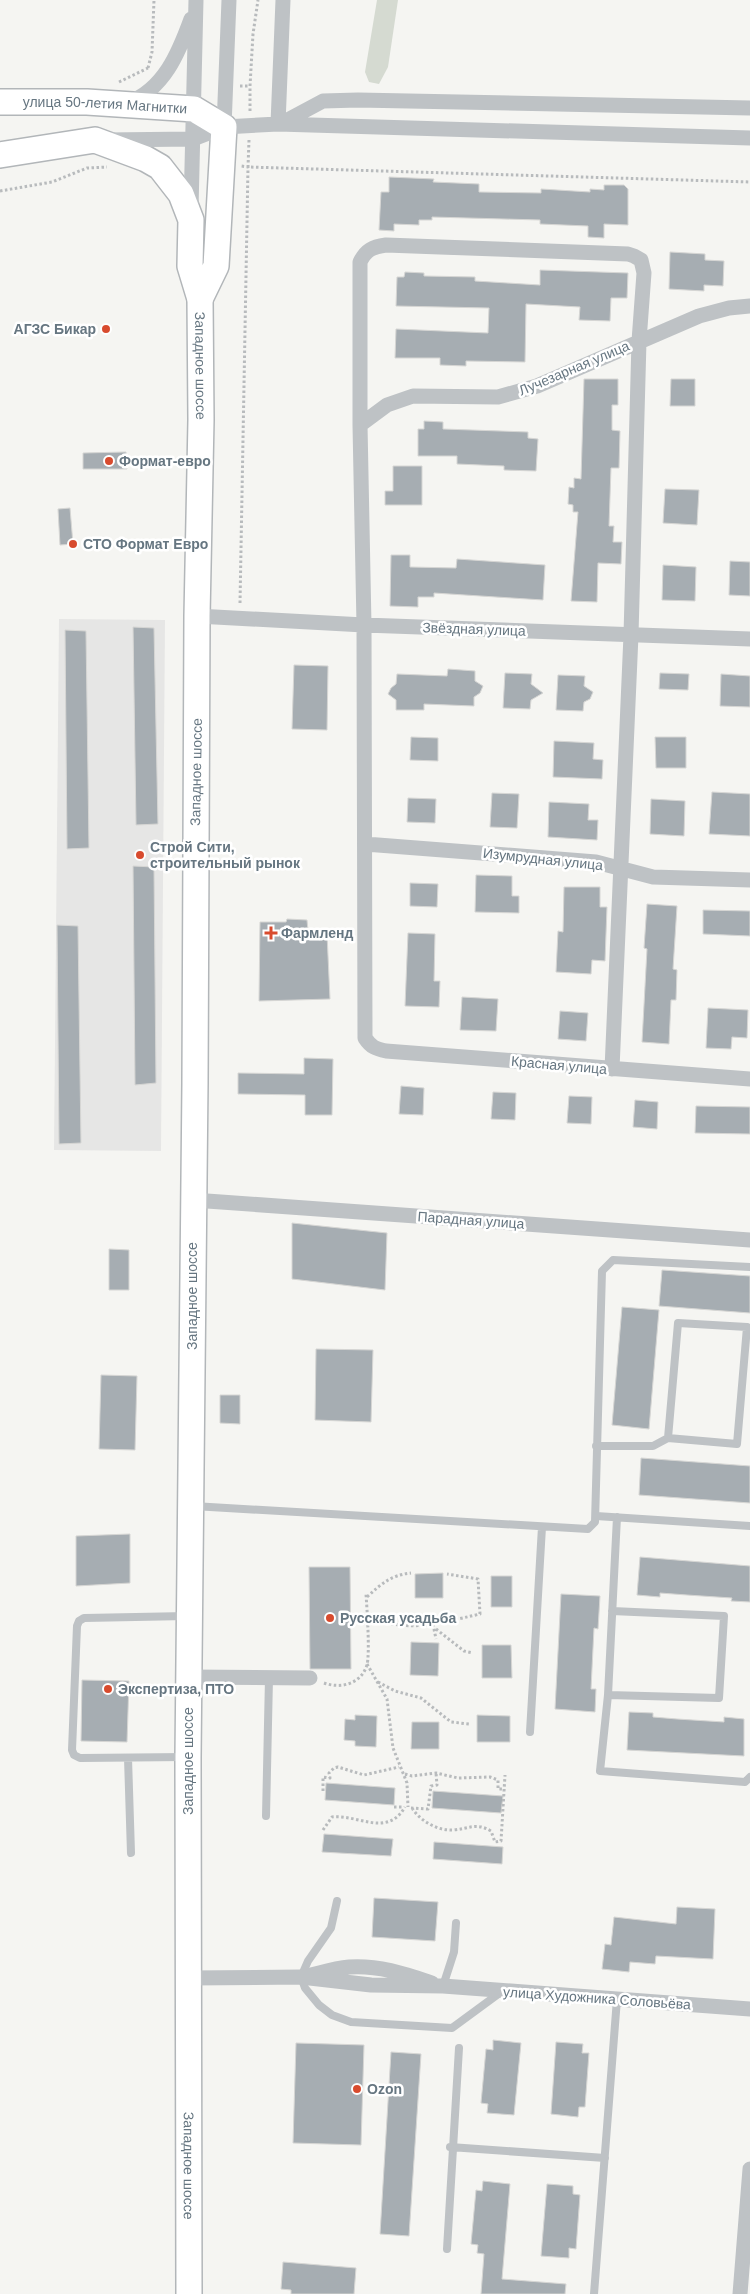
<svg xmlns="http://www.w3.org/2000/svg" width="750" height="2294" font-family="Arial,sans-serif">
<style>
.built{fill:#e6e6e5}
.green{fill:#d5dad1}
.building{fill:#a6adb2;stroke:#d6d6d4}
.lines{fill:none;stroke-linecap:round;stroke-linejoin:round}
.primary-casing{stroke:#b2b6b9;stroke-width:28}
.path{stroke:#b8bbbd;stroke-width:3;stroke-dasharray:2.5 2.5;stroke-linecap:butt}
.lane{stroke:#bec2c5;stroke-width:8}
.street{stroke:#bec2c5;stroke-width:15}
.primary{stroke:#fff;stroke-width:25}
.poi-dot{fill:#d84b2e;stroke:#fff;stroke-width:2}
.labels{text-anchor:middle;stroke-width:5;stroke-linejoin:round;paint-order:stroke}
.street-label{font-size:14px;fill:#667681;stroke:#fff}
.poi-label{font-size:14px;font-weight:bold;fill:#667681;stroke:#fff;text-anchor:start}
</style>
<rect width="100%" height="100%" fill="#f5f5f2"/>
<path class="built" d="M59 619 165 620 161 1151 54 1150Z"/>
<path class="green" d="M377 0H398L388 67 379 84 369 82 365 72Z"/>
<path class="building" d="M389 177 434 179 433 182 479 184V192L541 193V189L590 192V189L604 190V185H624L628 189V225L604 224V238L588 237V226L540 224V220L432 217V220H419V225L394 224V231L379 230 381 192H389Z
M670 252 705 254V260L724 261 723 286 704 285V291L669 289Z
M540 270 628 273 627 298H611L610 321 579 320 580 307 526 304 525 362 466 361V366L440 365V358H395L396 329 488 333 489 308 396 306 397 277H404L405 272 424 273V276L475 277V281L540 285Z
M584 379H618V405H612V430L620 431 619 468H611L609 526H614L613 542H622L621 564 598 563 597 602 571 601 578 512H573V505L568 504 569 487 574 488V478L581 479Z
M671 379H695V406H670Z
M424 421 443 422V429L528 432V438L538 439 536 471 504 470V466L457 464V456H418V429H424Z
M126 452 127 469H83V453Z
M393 466H422V505H385V491H393Z
M665 489 699 490 697 525 663 523Z
M70 508 73 544 60 545 58 509Z
M391 555H410V567L456 568 457 559 545 565 543 600 434 593V597H418V607L390 606Z
M730 561 750 562V596L729 595Z
M663 565 696 567 695 601 662 600Z
M133 627 154 628 158 824 136 825Z
M65 630 86 631 89 848 67 849Z
M294 665 328 666 327 730 292 729Z
M448 669 475 671V681L483 686 480 693 474 697V706L424 704V710H396V700L388 694 391 688 396 684 397 674 447 676Z
M505 673 532 674 531 684 543 693 531 700 530 709 503 708Z
M660 673 689 674 688 690 659 689Z
M721 674 750 676V707L720 706Z
M558 675 585 676 584 686 593 692 590 699 584 702 583 711 556 710Z
M411 737 438 738V761L410 760Z
M655 737H686V768H656Z
M554 741 594 743 593 759 603 760 602 779 553 777Z
M712 792 750 794V836L709 834Z
M492 793 519 794 517 828 490 827Z
M408 798 436 799 435 823 407 822Z
M651 799 685 801 684 836 650 834Z
M549 802 589 804 588 820H598L597 840 548 837Z
M133 866 154 867 156 1083 135 1085Z
M476 875 512 876V896H519V913L475 912Z
M410 883 438 884 437 907 410 906Z
M564 887H600V907H607L605 961 592 960 591 974 556 972 558 931 563 932Z
M647 904 677 906 673 969 677 970 676 1000H671L669 1044 642 1042 647 949 644 948Z
M703 910 750 911V936L703 934Z
M287 919 307 920 308 931 327 934 330 999 259 1001 260 922H286Z
M57 925 78 926 81 1143 59 1144Z
M408 933 435 934 434 981H440L439 1007 405 1006Z
M462 997 498 999 496 1031 460 1030Z
M708 1008 748 1010 747 1038 732 1037 731 1049 706 1048Z
M560 1011 588 1013 586 1041 558 1039Z
M304 1058 333 1059 332 1115H305V1095L238 1094V1073L304 1074Z
M401 1086 424 1088 423 1115 399 1114Z
M493 1092 516 1093 515 1120 491 1119Z
M569 1096 592 1097 591 1124 567 1123Z
M635 1100 658 1102 657 1129 633 1127Z
M696 1106 750 1107V1134L695 1133Z
M292 1223 387 1233 385 1290 292 1279Z
M109 1249 129 1250V1290H109Z
M662 1270 750 1276V1313L659 1306Z
M622 1307 659 1310 649 1429 612 1425Z
M316 1349 373 1350 371 1422 315 1420Z
M101 1375 137 1376 135 1450 99 1449Z
M220 1395H240V1424L220 1423Z
M641 1458 750 1466V1503L639 1495Z
M130 1534V1583L76 1586V1536Z
M640 1557 750 1566V1602L731 1601 732 1598 687 1595 660 1593V1597L637 1595Z
M309 1567H350L351 1669H310Z
M443 1573V1598H415V1574Z
M491 1576H512V1607H491Z
M561 1594 600 1596 598 1629 594 1628 591 1689H596L595 1712 555 1709Z
M411 1642 439 1643 438 1676 410 1675Z
M482 1645H511L512 1678H482Z
M82 1680 129 1681 127 1742 81 1741Z
M629 1712 653 1713V1717L677 1719 724 1722V1717L744 1719V1756L627 1750Z
M355 1715 377 1716 376 1747 355 1746V1741L344 1740 345 1719 355 1720Z
M477 1715 510 1716V1742H477Z
M412 1722H439V1749H411Z
M326 1783 395 1788 394 1805 325 1800Z
M433 1791 503 1796 501 1813 432 1808Z
M324 1834 393 1839 391 1856 322 1852Z
M434 1842 503 1847 502 1864 433 1859Z
M374 1898 438 1902 435 1941 372 1937Z
M677 1907 715 1909 713 1959 656 1956 655 1964 630 1962 629 1972 602 1969 605 1944 611 1945 614 1917 676 1924Z
M493 2040 521 2043 514 2115 487 2113 488 2104 481 2103 486 2049 493 2050Z
M556 2042 583 2044 582 2053H589L585 2107H579L578 2117 551 2114Z
M296 2043 364 2045 361 2145 293 2143Z
M391 2052 421 2054 409 2236 380 2234Z
M483 2181 510 2184 502 2279 566 2284 565 2294H481L484 2254 477 2253 478 2245 471 2244 476 2190 482 2191Z
M547 2184 573 2186V2194L580 2195 576 2249 569 2248V2258L541 2256Z
M283 2262 356 2268 354 2294H291V2290L281 2289Z"/>
<g class="lines">
<defs>
<g id="primary">
<path id="s1" d="M0 102H87L194 109 224 127 216 266 200 299"/>
<path id="s2" d="M0 155 95 140 146 159 160 167 181 194 191 220 190 266 200 299 201 420 197 616 195 1083 188 1757 189 2294"/>
</g>
</defs>
<use href="#primary" class="primary-casing"/>
<path class="path" d="M148 68 152 52 154 0
M119 82 148 68
M240 86H250L253 34 258 0
M250 111V86
M249 140 248 167 750 182
M0 191 52 182 87 168 107 167
M240 603 248 167 241 166
M367 1597C381 1584 391 1575 411 1573
M367 1617C412 1633 435 1624 480 1614L478 1579 447 1574
M433 1624 436 1639
M436 1629 464 1651 473 1653
M367 1664 387 1699 393 1748 407 1783 408 1807
M378 1682 395 1691 421 1698 451 1722 469 1724
M324 1683C341 1689 361 1684 367 1665 370 1653 367 1609 366 1594
M405 1774 412 1776 436 1773 458 1778 490 1777 498 1780V1789H504
M323 1791V1777L330 1778 329 1773 334 1768 338 1767 364 1775 399 1767
M394 1807H404
M411 1808 428 1809 431 1786 437 1785 436 1773
M412 1808C420 1821 438 1831 453 1830 468 1829 476 1822 491 1831L495 1842 501 1841 505 1775
M323 1830 332 1817C358 1814 387 1838 405 1807"/>
<path class="lane" d="M596 1446H653L668 1438 737 1444 747 1327 678 1323 668 1438
M193 1506 588 1529 595 1522 602 1271 613 1260 750 1267
M596 1516 750 1526
M612 1611 724 1616 719 1698 608 1695 617 1517
M608 1695 600 1771 745 1782 750 1777
M530 1732 542 1527
M186 1757 80 1758 74 1755 72 1750 77 1626 79 1621 84 1618 187 1616
M128 1758 131 1853
M266 1816 269 1678
M337 1901 331 1928 308 1961 301 1977 305 1988 319 2005 332 2015 351 2022 452 2028 501 1992
M443 1986 454 1952 456 1923
M450 2147 605 2158
M447 2249 459 2048
M594 2294 617 1999"/>
<path class="street" d="M127 103C164 90 179 52 191 19
M278 124 283 0
M280 124 323 101 358 100 750 108
M224 127 229 0
M106 140 193 139 224 127 278 124 750 138
M191 209 196 0
M750 306 729 308 699 316 537 386 498 397 413 396 387 405 360 425 364 625 365 1038C371 1047 376 1049 386 1051L750 1079
M360 425V262C366 250 372 247 386 245L628 254 634 256 641 260 644 273 639 341 631 635 612 1069
M197 616 364 625 750 639
M365 844 596 862 653 877 750 880
M193 1200 750 1240
M189 1677 310 1678
M311 1975C323 1972 336 1968 349 1967 379 1965 405 1974 432 1983
M189 1978 301 1977 371 1985 443 1986 750 2009
M740 2294 750 2169"/>
<use href="#primary" class="primary"/>
</g>
<g class="poi-dot">
<circle cx="106" cy="329" r="5"/>
<circle cx="109" cy="461" r="5"/>
<circle cx="73" cy="544" r="5"/>
<circle cx="140" cy="855" r="5"/>
<path d="M268.5 925.5h5v5h5v5h-5v5h-5v-5h-5v-5h5z"/>
<circle cx="330" cy="1618" r="5"/>
<circle cx="108" cy="1689" r="5"/>
<circle cx="357" cy="2089" r="5"/>
</g>
<g class="labels">
<g class="street-label">
<text dy="5" stroke="none"><textPath href="#s1" startOffset="105">улица 50-летия Магнитки</textPath></text>
<text dy="5" stroke="none"><textPath href="#s2" startOffset="376">Западное шоссе</textPath></text>
<text transform="translate(574 368) rotate(-23)" y="5">Лучезарная улица</text>
<text transform="translate(474 629) rotate(2)" y="5">Звёздная улица</text>
<text transform="translate(196 772) rotate(-89)" y="5">Западное шоссе</text>
<text transform="translate(543 859) rotate(6)" y="5">Изумрудная улица</text>
<text transform="translate(559 1065) rotate(5)" y="5">Красная улица</text>
<text transform="translate(471 1220) rotate(4)" y="5">Парадная улица</text>
<text transform="translate(192 1296) rotate(-90)" y="5">Западное шоссе</text>
<text transform="translate(188 1761) rotate(-90)" y="5">Западное шоссе</text>
<text transform="translate(597 1998) rotate(4)" y="5">улица Художника Соловьёва</text>
<text dy="5" stroke="none"><textPath href="#s2" startOffset="2176">Западное шоссе</textPath></text>
</g>
<g class="poi-label">
<text x="96" y="334" text-anchor="end">АГЗС Бикар</text>
<text x="119" y="466">Формат-евро</text>
<text x="83" y="549">СТО Формат Евро</text>
<text x="150" y="852">Строй Сити,<tspan x="150" dy="16">строительный рынок</tspan></text>
<text x="281" y="938">Фармленд</text>
<text x="340" y="1623">Русская усадьба</text>
<text x="118" y="1694">Экспертиза, ПТО</text>
<text x="367" y="2094">Ozon</text>
</g>
</g>
</svg>
